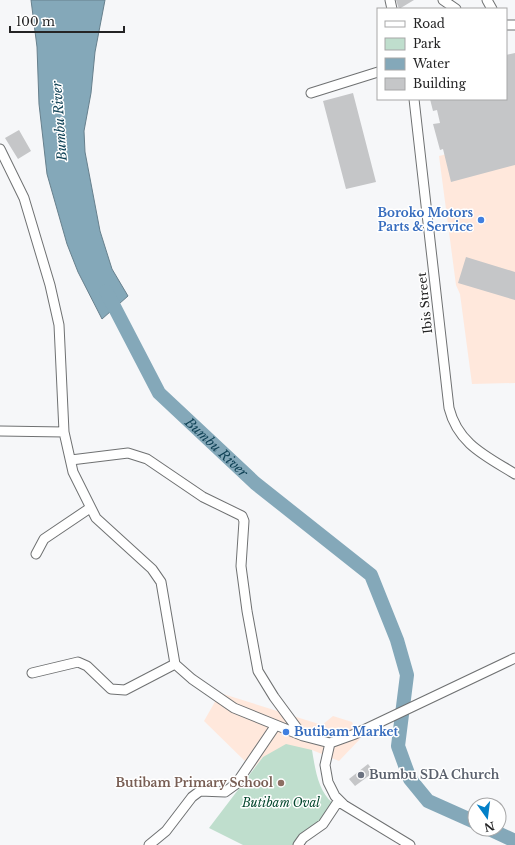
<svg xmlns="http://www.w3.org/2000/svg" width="515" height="845" font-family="'Libre Baskerville',serif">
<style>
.commercial{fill:#ffe8dc}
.green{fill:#bfdecd}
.water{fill:#84a8b9;stroke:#67808d}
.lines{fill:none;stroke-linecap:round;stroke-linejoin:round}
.river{stroke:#84a8b9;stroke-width:14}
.building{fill:#c5c6c8}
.minor-casing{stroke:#6f7172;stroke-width:11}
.minor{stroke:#fff;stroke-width:9}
.shop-dot{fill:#3f7fe0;stroke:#fff;stroke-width:1.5}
.worship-dot{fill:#6b7280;stroke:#fff;stroke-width:1.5}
.education-dot{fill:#8d6e63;stroke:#fff;stroke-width:1.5}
.labels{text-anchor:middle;stroke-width:3;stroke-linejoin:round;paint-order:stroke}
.shop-label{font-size:12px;font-weight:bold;fill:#366cbe;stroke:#fff;text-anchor:end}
.street-label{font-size:12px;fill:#242425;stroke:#fff}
.worship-label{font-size:12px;font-weight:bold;fill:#5b616d;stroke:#fff;text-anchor:start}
.education-label{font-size:12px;font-weight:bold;fill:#785e54;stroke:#fff;text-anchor:end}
.park-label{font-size:12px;font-style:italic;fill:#06482f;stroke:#fff}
.water-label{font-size:13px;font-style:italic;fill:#114357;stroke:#fff}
</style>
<rect width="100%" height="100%" fill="#f6f7f9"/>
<path class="commercial" d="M515 137V383L472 384 460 294 456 285 439 156Z
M220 693 322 725 333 716 352 722 360 739 339 761 312 750 263 757 253 769 204 721Z"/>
<path class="green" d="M286 744 312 750C315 768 318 792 333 803L304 845H243L209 828 263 757Z"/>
<path class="water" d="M31 0H105L95 52 91 93 84 131 85 152 100 231 112 269 128 296 102 319 78 272 67 244 47 174 39 104 37 47Z"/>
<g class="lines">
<g class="river">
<path id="s1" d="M106 291 159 393 255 483 371 575 397 640 407 675 398 746 410 779 428 801 475 822"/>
<path d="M489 829 515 841"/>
</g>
</g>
<path class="building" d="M396 0H414L399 9Z
M515 53V165L451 182 443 149 440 150 433 124 440 123 437 110 433 111 430 99H506V55Z
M353 93 376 182 346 189 323 101Z
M19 130 31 151 18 159 5 138Z
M466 257 515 272V300L458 283Z
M368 764 374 772 355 786 349 779Z"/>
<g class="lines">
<defs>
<path id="minor" d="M390 0 392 9
M443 0 456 9
M487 0 492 9
M506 25H515
M311 93 378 72
M414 99 449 408C458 444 486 456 515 474
M0 149 24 198 50 285 59 325 64 432 73 472 96 518 152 569 161 582 175 664 192 679 234 708 303 736 330 743 355 734 515 658
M0 431 64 432
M71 460 128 453 147 459 203 497 242 516 244 521 241 566 247 611 258 671 274 697 302 735
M36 554 44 539 90 508
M32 673 78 662 87 666 111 689 125 690 175 664
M330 743 325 765 328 782 335 796 344 805 410 845
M149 845 166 831 192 797 200 791 225 792 236 784 276 725
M298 845 303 838 323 824 339 800"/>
</defs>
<use href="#minor" class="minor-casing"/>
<use href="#minor" class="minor"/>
</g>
<g class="shop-dot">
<circle cx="481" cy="220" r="4"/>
<circle cx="286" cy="732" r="4"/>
</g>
<circle class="worship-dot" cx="361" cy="775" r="4"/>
<circle class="education-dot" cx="281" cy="783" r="4"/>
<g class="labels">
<g class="shop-label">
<text x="473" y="217">Boroko Motors<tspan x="473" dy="14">Parts &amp; Service</tspan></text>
<text x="294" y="736" text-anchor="start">Butibam Market</text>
</g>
<g class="street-label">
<text transform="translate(425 303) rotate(-96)" y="4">Ibis Street</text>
</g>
<g class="worship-label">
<text x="369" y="779">Bumbu SDA Church</text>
</g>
<g class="education-label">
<text x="273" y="787">Butibam Primary School</text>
</g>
<g class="park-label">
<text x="281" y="807">Butibam Oval</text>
</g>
<g class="water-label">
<text transform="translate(59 121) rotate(-94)" y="5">Bumbu River</text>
<text dy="5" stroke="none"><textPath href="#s1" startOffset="194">Bumbu River</textPath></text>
</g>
</g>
<rect x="377" y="8" width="130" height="92" fill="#ffffff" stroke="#a7a7a8"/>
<rect x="385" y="21" width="20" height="6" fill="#ffffff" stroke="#a7a7a8"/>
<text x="413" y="28" font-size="12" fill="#242425">Road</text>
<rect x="385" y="38" width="20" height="12" fill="#bfdecd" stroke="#a7a7a8"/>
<text x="413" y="48" font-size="12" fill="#242425">Park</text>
<rect x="385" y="58" width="20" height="12" fill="#84a8b9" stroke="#a7a7a8"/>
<text x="413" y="68" font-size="12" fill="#242425">Water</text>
<rect x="385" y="78" width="20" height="12" fill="#c5c6c8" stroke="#a7a7a8"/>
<text x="413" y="88" font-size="12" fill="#242425">Building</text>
<g transform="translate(487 817) rotate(166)"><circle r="19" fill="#ffffff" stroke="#a7a7a8"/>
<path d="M0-3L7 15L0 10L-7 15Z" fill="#0280c8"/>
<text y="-6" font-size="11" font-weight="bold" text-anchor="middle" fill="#242425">N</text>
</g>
<path d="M10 26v6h114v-6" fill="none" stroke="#242425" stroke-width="2"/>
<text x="16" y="26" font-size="12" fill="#242425" stroke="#ffffff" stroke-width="3" paint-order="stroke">100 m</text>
</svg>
